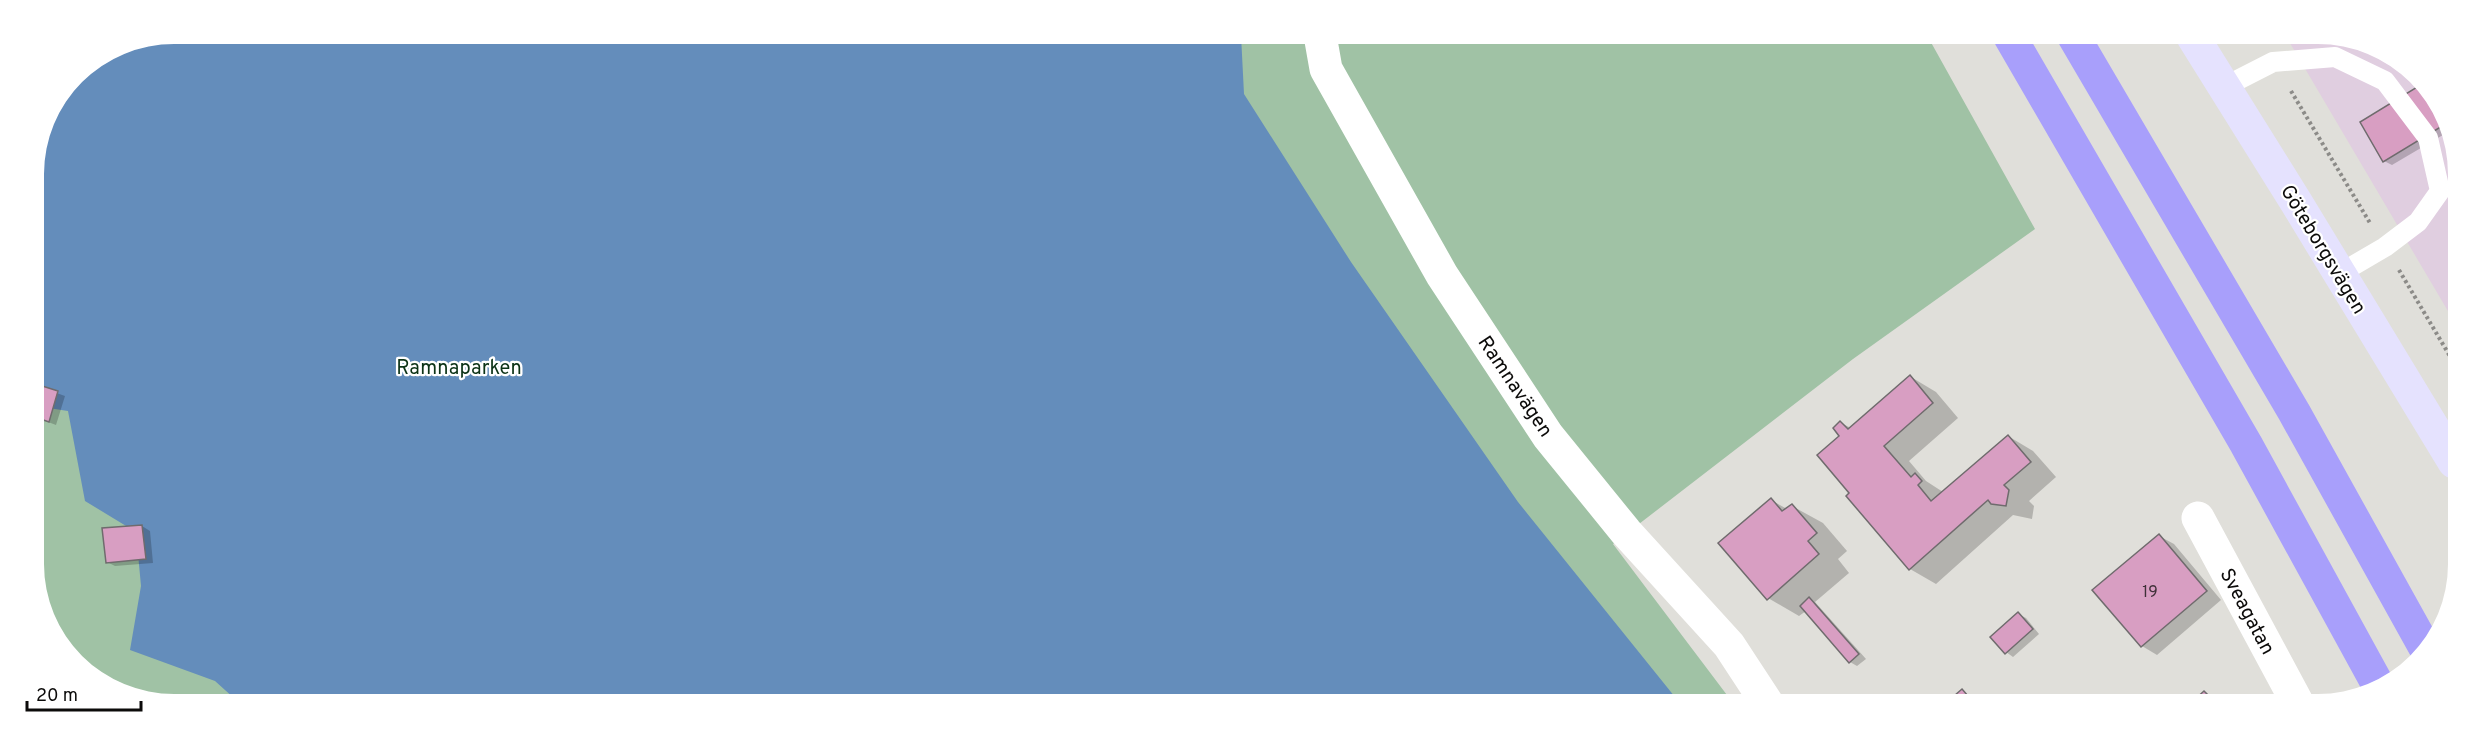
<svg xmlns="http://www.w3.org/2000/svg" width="2491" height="737" font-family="Overpass,sans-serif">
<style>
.industrial{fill:#e0cee0}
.green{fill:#a0c2a5}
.water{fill:#648dbb}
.shadow{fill:#0003}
.building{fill:#d89ec2;stroke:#6f6b6d;stroke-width:1.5}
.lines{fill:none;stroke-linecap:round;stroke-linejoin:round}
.path{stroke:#8c8b88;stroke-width:4;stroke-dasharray:3 3;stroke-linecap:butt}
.lane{stroke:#fff;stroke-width:20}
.street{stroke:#fff;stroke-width:33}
.secondary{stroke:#e5e2fe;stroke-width:33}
.highway{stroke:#a89ffb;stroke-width:33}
.labels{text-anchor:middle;stroke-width:4.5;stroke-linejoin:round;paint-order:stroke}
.number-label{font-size:16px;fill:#3f3038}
.street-label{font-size:20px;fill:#0c0b0a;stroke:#fff}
.park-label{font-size:20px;fill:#0c3316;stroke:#fff}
</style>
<rect width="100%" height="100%" fill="#e0dfda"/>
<path class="industrial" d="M2287 38H2354L2417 74 2455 146V323Z"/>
<path class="green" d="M173 33 1928 37 2035 229 1853 359 1613 544 1733 703 137 699 68 656 36 591 33 165 44 119 74 74 120 44Z"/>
<path class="water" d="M174 33 1241 35 1244 94 1351 262 1518 502 1679 702 235 699 215 681 130 650 141 586 136 532 85 501 68 411 35 406 33 165 44 119 74 74 120 44Z"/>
<path class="shadow" d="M2423 85 2448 132 2392 165 2384 161 2362 122Z
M1911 377 1936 392 1958 418 1909 461 1926 481 1943 492 2008 436 2033 451 2056 477 2029 501 2034 506 2032 519 2013 515 1936 584 1910 569 1851 493 1841 436V423L1851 428Z
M37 386 65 396 56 425 35 417V393Z
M1771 500 1787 509 1792 506 1823 523 1847 551 1838 559 1849 573 1815 602 1866 659 1857 666 1850 662 1806 611 1799 616 1768 598Z
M142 526 150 531 153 563 115 566 107 562Z
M2159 536 2174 544 2221 600 2157 655 2142 646Z
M2018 614 2026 618 2039 634 2013 657 2006 652Z
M1962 691 1979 701 1984 697 1995 703H1949Z
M2204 693 2212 697 2217 703H2193Z"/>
<path class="building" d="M2422 84 2444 125 2383 162 2360 122Z
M1910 375 1933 403 1884 446 1911 477 1915 473 1922 481 1918 485 1931 501 2008 435 2031 462 2004 485 2009 490 2006 506 1991 504 1988 500 1909 570 1846 496 1849 493 1817 455 1839 436 1833 428 1840 421 1848 429Z
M36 384 58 391 49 422 35 417Z
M1771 498 1782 511 1792 504 1817 533 1808 541 1819 554 1767 600 1718 543Z
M142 525 146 559 106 563 102 528Z
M2159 534 2207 591 2141 647 2092 590Z
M1809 597 1859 654 1849 663 1800 606Z
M2018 612 2033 629 2005 654 1990 637Z
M1962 689 1974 703H1946Z
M2204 691 2211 698 2205 703H2191Z
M1983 695 1990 703H1974Z"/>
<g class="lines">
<path class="path" d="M2291 91 2370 223
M2399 270 2454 363"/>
<path class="lane" d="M2224 87 2273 62 2335 57 2385 81 2428 138 2440 191 2418 222 2385 247 2339 274"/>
<path class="street" d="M1320 35 1326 69 1442 275 1548 436 1626 532 1729 645 1767 703
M2198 518 2298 704"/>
<path class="secondary" d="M2193 37 2296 202 2454 462"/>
<path class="highway" d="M2010 37 2246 444 2377 683
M2074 37 2294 412 2424 646"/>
</g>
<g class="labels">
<g class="number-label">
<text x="2150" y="597">19</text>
</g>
<g class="street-label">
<text transform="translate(2324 249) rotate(59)" y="7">Göteborgsvägen</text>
<text transform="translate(1516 386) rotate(56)" y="7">Ramnavägen</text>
<text transform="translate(2248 611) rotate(62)" y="7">Sveagatan</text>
</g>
<g class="park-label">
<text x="459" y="374">Ramnaparken</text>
</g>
</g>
<path d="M0 0H2491V737H0ZM174 44H2318A130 130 0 0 1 2448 174V564A130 130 0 0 1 2318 694H174A130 130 0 0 1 44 564V174A130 130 0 0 1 174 44Z" fill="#fff" fill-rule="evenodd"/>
<path d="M27 701v9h114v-9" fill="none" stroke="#0c0b0a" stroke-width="3"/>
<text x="36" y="701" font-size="18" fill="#0c0b0a" stroke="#ffffff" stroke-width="4.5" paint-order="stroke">20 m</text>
</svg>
